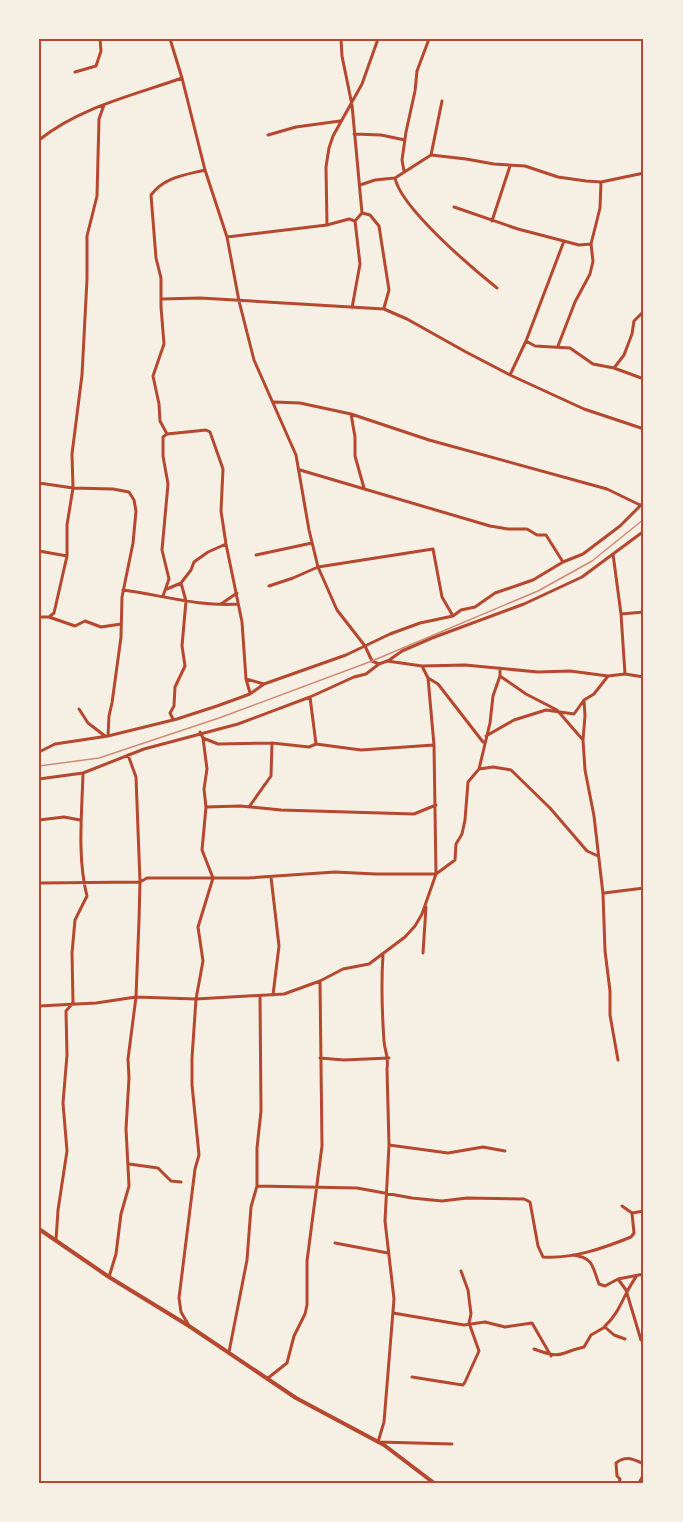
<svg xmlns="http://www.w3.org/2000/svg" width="683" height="1522" font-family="'Asap Condensed',sans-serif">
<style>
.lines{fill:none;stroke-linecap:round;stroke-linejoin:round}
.minor{stroke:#b5482f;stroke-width:3}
.tertiary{stroke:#b5482f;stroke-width:4}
.rail{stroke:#cf8b77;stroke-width:1.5}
.neatline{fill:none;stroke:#b5482f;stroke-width:2}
</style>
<rect width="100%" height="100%" fill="#f6efe4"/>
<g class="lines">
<path class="minor" d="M170 39 182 78 205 170 227 237 239 301 254 360 296 455 309 530 318 567 337 610 365 646 372 661 379 664 387 661 422 666 465 665 538 672 570 671 608 676 625 674 644 677
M75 72 96 66 101 51 100 39
M354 134 381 135 405 140
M268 135 296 127 340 121
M39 140C80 107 134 95 182 78
M431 155 442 101
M404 171 402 160 406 132 415 91 417 71 429 39
M395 178 431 155 466 159 494 164 525 166 558 177 586 181 601 182 644 173
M360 185 375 180 395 178C401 208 472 268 497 288
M454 207 518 229 579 245 591 244
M362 213 370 215 379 226 389 290 384 308
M492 221 510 166
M327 225 326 167 329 148 333 136 362 84 378 39
M227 237 327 225 349 219 355 221 362 213 352 105 342 56 341 39
M162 299 200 298 384 309 407 319 466 352 510 375 584 409 644 429
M352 308 360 264 355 221
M526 341 535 346 570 348 593 364 614 368 644 379
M558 346 575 302 590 274 593 261 591 244 600 208 601 182
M614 368 624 355 632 334 634 321 644 311
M510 375 526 341 564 241
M274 402 300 403 351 414 429 440 607 489 640 505
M351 414 355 437V456L364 488
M167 434 206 430 210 432 223 469 221 511 226 544 242 622 246 679 250 693
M300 470 490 526 508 529H527L537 535H546L563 562
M39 483 73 488 113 489 129 492 134 500 136 511 133 543 122 597 121 637 112 703 109 716 108 736
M39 551 67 556V525L73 488 72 454 82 375 87 279V236L97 196 99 119 104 105
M613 554 621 614 625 674
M256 555 312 543
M269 586 293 578 318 567 433 549 442 597 453 616
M167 589 181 583 191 570 194 562 208 552 226 544
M123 590C161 595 200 607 238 604
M163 596 169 579 162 550 168 484 163 456V437L167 434 160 421 159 404 153 376 164 344 161 307V278L156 258 151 195C164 177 185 175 205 170
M221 604 237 593
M621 614 644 612
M39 617H49L54 613 67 556
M49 617 75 626 85 621 101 627 121 624
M388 661 402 651 432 638 524 604 582 577 644 531
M500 676 526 694 557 710 583 740
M608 676 594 694 584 700 585 716 583 740 585 770 594 816 603 894 605 951 610 991V1015L618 1060
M428 678 438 684 483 742
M246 679 264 684
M79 709 88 723 105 736
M173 719 170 713 174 706 175 687 185 666 182 646 186 601 181 583
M486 736 514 720 546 710 574 714 584 700
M203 738 218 744 272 743 309 747 316 744 310 697
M316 744 361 750 434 745
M39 752 55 744 108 736 177 719 217 706 250 694 264 684 346 655 390 634 420 623 453 616 461 610 475 607 495 593 533 580 563 562 583 554 620 526 644 502
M479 769 493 767 511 770 550 808 587 851 598 856
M39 779 83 773 144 749 238 724 310 697 354 677 366 674 379 664
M206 807 240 806 281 810 414 814 436 805
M249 807 271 776 272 743
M39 820 64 817 80 820
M271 877 279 946 273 995
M39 883 140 882 147 878H248L335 872 376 874H436L455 860 456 844 462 834 465 820 468 782 479 769 490 723 493 696 500 676V668
M604 893 644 888
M423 953 426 907
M383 955C381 984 382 1012 384 1041 385 1053 389 1056 387 1069L389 1145 385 1221 394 1299 384 1422 378 1442 452 1444
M260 996 261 1111 257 1148V1186L357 1188 412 1198 442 1201 467 1198 524 1199 530 1202 538 1246 543 1257C573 1259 604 1248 631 1237L634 1233 632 1213
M39 1006 96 1003 136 997 196 999 284 994 320 981 343 969 369 964 405 937 415 926 422 914 436 874 434 745 428 678 422 666
M320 1058 344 1060 389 1058
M389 1145 448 1153 483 1147 505 1151
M129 1164 158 1168 171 1181 181 1182
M622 1206 632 1213 644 1211
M56 1240 58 1210 67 1151 63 1103 67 1055 66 1011 73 1003 72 953 75 920 87 896C77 857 82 813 83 773
M335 1243 388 1253
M573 1255C594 1258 592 1266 599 1284L605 1286 618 1279 644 1274
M109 1277 116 1254 121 1214 129 1186 126 1129 129 1078 128 1059 136 997 139 920 140 882 136 777 128 755
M618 1279 626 1290 641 1340
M393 1313 464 1325 485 1322 505 1327 532 1323 551 1356
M188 1324 181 1312 179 1298 195 1169 199 1155 192 1085V1058L196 999 203 961 198 927 213 878 202 850 206 807 204 789 207 769 203 738 200 732
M605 1326C620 1313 624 1293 636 1277
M534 1349C563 1360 558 1353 584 1347L591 1335 605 1327 614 1335 625 1339
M229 1352 247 1260 251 1207 257 1186
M412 1377 456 1384 463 1385 465 1382 479 1351 469 1323 471 1314 468 1290 461 1271
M268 1378 287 1363 294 1336 305 1314 307 1305V1261L322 1146 320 981
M619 1483 620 1479 617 1476 616 1463C626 1455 633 1459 644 1464
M639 1483 644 1474"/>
<path class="tertiary" d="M39 1229 109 1277 189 1326 296 1398 384 1445 434 1483"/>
<path class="rail" d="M39 766 99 758 219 718 372 661 538 591 592 561 644 519"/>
</g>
<rect width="683" height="1522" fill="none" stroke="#f6efe4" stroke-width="81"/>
<rect x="40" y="40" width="602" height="1442" class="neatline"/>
</svg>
